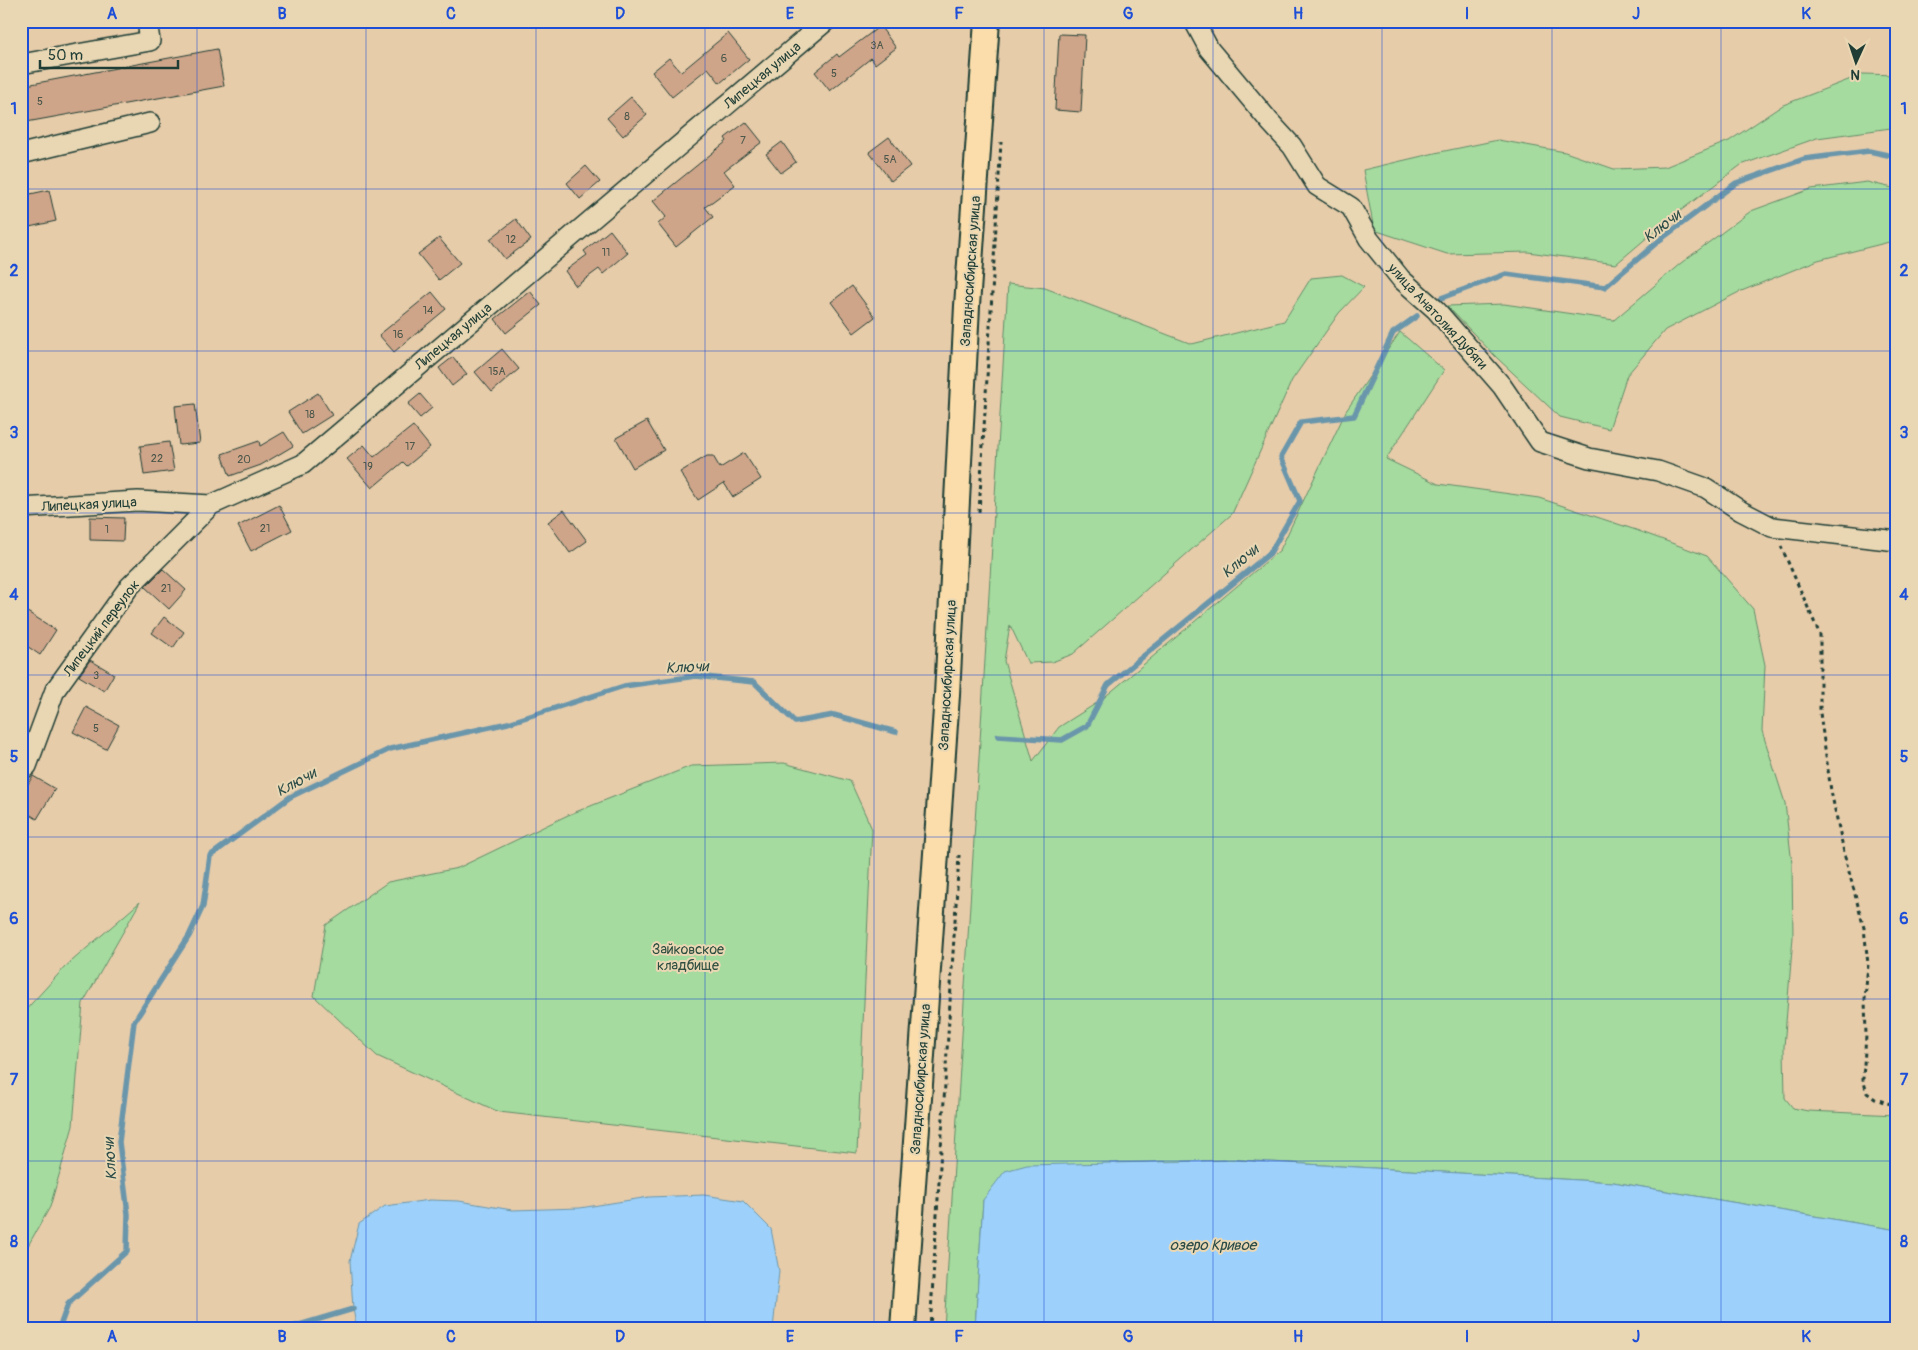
<svg xmlns="http://www.w3.org/2000/svg" width="1918" height="1350" font-family="Pangolin,sans-serif">
<style>
.green{fill:#a5db9e;stroke:#628c69}
.water{fill:#9dd1fb;stroke:#6b96ab}
.lines{fill:none;stroke-linecap:round;stroke-linejoin:round}
.stream{stroke:#6b96ab;stroke-width:5.5}
.building{fill:#cfa58a;stroke:#1f3d34}
.minor-casing{stroke:#1f3d34;stroke-width:22}
.major-casing{stroke:#1f3d34;stroke-width:28}
.path{stroke:#1f3d34;stroke-width:3;stroke-dasharray:4 4;stroke-linecap:butt}
.minor{stroke:#e9d7b4;stroke-width:19}
.major{stroke:#faddab;stroke-width:24}
.grid{fill:none;stroke:#1d4ed8;stroke-width:1;stroke-opacity:0.55}
.labels{text-anchor:middle;stroke-width:4;stroke-linejoin:round;paint-order:stroke}
.number-label{font-size:11px;fill:#4b574a}
.street-label{font-size:14px;fill:#1f3d34;stroke:#e9d7b4}
.park-label{font-size:14px;fill:#2c4d3f;stroke:#e9d7b4}
.water-label{font-size:15px;font-style:italic;fill:#2c4c48;stroke:#e9d7b4}
.neatline{fill:none;stroke:#1d4ed8;stroke-width:2}
.grid-label{font-size:16px;text-anchor:middle;font-weight:bold;fill:#1d4ed8}
</style>
<rect width="100%" height="100%" fill="#e7ccaa"/>
<filter id="ink" filterUnits="userSpaceOnUse"><feTurbulence type="fractalNoise" baseFrequency=".02" numOctaves="2"/><feDisplacementMap in="SourceGraphic" scale="10" xChannelSelector="R" yChannelSelector="G"/><feConvolveMatrix kernelMatrix="1 2 1 2 8 2 1 2 1" color-interpolation-filters="sRGB"/></filter>
<g filter="url(#ink)">
<path class="green" d="M1864 74 1897 75V130L1891 128 1817 138 1741 165 1663 224 1616 264 1528 252 1447 254 1374 230 1363 170 1435 153 1498 140 1565 152 1614 169 1665 167 1729 141 1783 105Z
M1867 182 1897 189V240L1818 260 1739 292 1665 330 1627 375 1609 429 1560 417 1496 357 1447 306 1504 304 1614 320 1681 263 1751 211 1811 189Z
M1342 275 1364 287 1339 313 1292 380 1232 514 1073 654 1052 662 1028 663 1010 625 1004 661 1033 761 1059 727 1100 701 1280 550 1346 411 1400 332 1444 370 1386 459 1438 484 1539 498 1636 530 1707 556 1753 609 1765 665 1762 731 1785 803 1792 864 1793 937 1784 1047 1785 1098 1793 1108 1808 1111 1897 1115V1230L1613 1182 1237 1160 1097 1164 983 1200 975 1329H944L1008 284 1045 288 1192 344 1284 321 1311 278Z
M784 763 850 781 872 829 857 1153 499 1112 377 1056 314 996 326 925 388 882 458 868 568 815 691 766Z
M140 902 83 1003 73 1126 50 1207 21 1258V1015L65 967Z"/>
<path class="water" d="M1237 1160 1613 1182 1897 1230V1329H975L983 1200 1005 1171 1027 1165Z
M704 1195 743 1201 771 1229 779 1271 773 1329H357L353 1309 350 1261 359 1224 385 1206 430 1200 459 1201 512 1210 580 1208 649 1197Z"/>
<g class="lines">
<path class="stream" d="M1441 298 1506 274 1605 287 1661 239 1736 183 1804 159 1869 151 1897 157
M998 736 1062 740 1087 726 1108 685 1270 553 1300 501 1281 457 1301 422 1354 416 1393 333 1417 316
M59 1329 68 1304 127 1251 128 1214 119 1142 134 1022 189 936 203 906 210 856 290 797 390 749 508 723 624 686 696 676 754 682 795 722 834 715 896 732
M286 1329 353 1309"/>
</g>
<path class="building" d="M880 26 896 48 875 64 871 58 830 91 815 72 837 54 839 57Z
M728 33 749 59 720 83 708 68 672 97 652 72 669 58 681 72Z
M1059 34 1085 35 1081 112 1055 110Z
M217 49 224 86 21 123V86Z
M631 97 647 115 623 136 607 118Z
M746 122 762 142 724 171 735 185 705 207 713 217 676 247 658 224 666 217 653 201 727 141 725 138Z
M889 137 910 166 891 181 869 152Z
M782 142 796 162 781 173 766 154Z
M586 166 600 182 580 199 567 183Z
M49 190 56 221 25 228 21 212V196Z
M516 219 531 240 505 259 490 239Z
M610 230 628 253 603 274 599 269 576 286 565 271 587 255 584 251Z
M439 238 460 263 439 280 418 254Z
M852 286 875 317 854 333 831 302Z
M530 291 541 305 506 333 495 319Z
M432 292 446 309 394 352 379 335Z
M502 349 519 369 492 392 475 372Z
M453 357 467 374 452 386 439 368Z
M318 393 332 415 302 434 288 412Z
M420 394 432 408 420 418 408 404Z
M195 404 200 443 179 445 175 406Z
M647 421 664 450 633 468 616 438Z
M413 426 430 447 407 466 403 462 372 488 347 459 364 445 374 457Z
M284 432 293 446 261 465 230 476 222 454 259 441 260 446Z
M169 442 174 471 144 475 140 446Z
M744 453 761 479 733 497 724 483 698 500 680 472 707 456H713L720 468Z
M279 505 292 530 251 551 238 526Z
M564 510 587 541 570 553 548 522Z
M90 517 124 518 123 541 90 540Z
M163 569 186 590 169 609 145 587Z
M21 608 56 630 40 655 21 642Z
M164 617 184 632 173 648 152 633Z
M90 660 114 674 104 691 79 676Z
M86 707 119 725 106 749 73 732Z
M33 776 55 789 37 819 21 809V795Z"/>
<g class="lines">
<defs>
<path id="minor" d="M1194 21 1209 49 1270 122 1292 146 1317 186 1351 207 1369 239 1401 279 1436 310 1502 386 1540 442 1589 458 1658 471 1706 488 1741 511 1772 527 1897 541
M21 64 150 41 147 21
M21 154 150 123
M21 508 138 501 211 505 303 464 826 21
M21 771 27 766 55 690 129 587 211 505"/>
<path id="major" d="M903 1329 947 695 967 306 987 21"/>
</defs>
<use href="#minor" class="minor-casing"/>
<use href="#major" class="major-casing"/>
<path class="path" d="M979 512 1001 142
M1781 546 1820 635V713L1831 791 1845 857 1864 928 1868 964 1865 999 1866 1036 1863 1079 1867 1093 1875 1099 1897 1106
M930 1329 959 855"/>
<use href="#minor" class="minor"/>
<use href="#major" class="major"/>
</g>
</g>
<path class="grid" d="M197 21V1329M366 21V1329M536 21V1329M705 21V1329M874 21V1329M1044 21V1329M1213 21V1329M1382 21V1329M1552 21V1329M1721 21V1329M21 189H1897M21 351H1897M21 513H1897M21 675H1897M21 837H1897M21 999H1897M21 1161H1897"/>
<g class="labels">
<g class="number-label">
<text x="877" y="49">3А</text>
<text x="724" y="62">6</text>
<text x="834" y="77">5</text>
<text x="40" y="105">5</text>
<text x="627" y="120">8</text>
<text x="743" y="144">7</text>
<text x="890" y="163">5А</text>
<text x="511" y="243">12</text>
<text x="606" y="256">11</text>
<text x="428" y="314">14</text>
<text x="398" y="338">16</text>
<text x="497" y="375">15А</text>
<text x="310" y="418">18</text>
<text x="410" y="450">17</text>
<text x="157" y="462">22</text>
<text x="244" y="463">20</text>
<text x="368" y="470">19</text>
<text x="265" y="532">21</text>
<text x="107" y="533">1</text>
<text x="166" y="592">21</text>
<text x="96" y="679">3</text>
<text x="96" y="732">5</text>
</g>
<g class="street-label">
<text transform="translate(762 75) rotate(-40)" y="5">Липецкая улица</text>
<text transform="translate(970 271) rotate(-86)" y="5">Западносибирская улица</text>
<text transform="translate(1438 316) rotate(47)" y="5">улица Анатолия Дубяги</text>
<text transform="translate(453 336) rotate(-40)" y="5">Липецкая улица</text>
<text transform="translate(89 504) rotate(-3)" y="5">Липецкая улица</text>
<text transform="translate(101 628) rotate(-53)" y="5">Липецкий переулок</text>
<text transform="translate(947 675) rotate(-87)" y="5">Западносибирская улица</text>
<text transform="translate(920 1079) rotate(-86)" y="5">Западносибирская улица</text>
</g>
<g class="park-label">
<text x="688" y="954">Зайковское<tspan x="688" dy="16">кладбище</tspan></text>
</g>
<g class="water-label">
<text transform="translate(1662 226) rotate(-38)" y="5">Ключи</text>
<text transform="translate(1240 561) rotate(-40)" y="5">Ключи</text>
<text transform="translate(687 667) rotate(-3)" y="5">Ключи</text>
<text transform="translate(296 782) rotate(-29)" y="5">Ключи</text>
<text transform="translate(110 1159) rotate(-94)" y="5">Ключи</text>
<text x="1213" y="1250">озеро Кривое</text>
</g>
</g>
<rect width="1918" height="1350" fill="none" stroke="#e9d7b4" stroke-width="55"/>
<g transform="translate(1856 62) rotate(183)" stroke="#e9d7b4" stroke-width="4" paint-order="stroke">
<path d="M0-4L9 19L0 12L-9 19Z" fill="#1f3d34"/>
<text y="-8" font-size="14" font-weight="bold" text-anchor="middle" fill="#1f3d34">N</text>
</g>
<path d="M40 60v8h138v-8" fill="none" stroke="#1f3d34" stroke-width="2.5"/>
<text x="48" y="60" font-size="15" fill="#1f3d34" stroke="#e9d7b4" stroke-width="4" paint-order="stroke">50 m</text>
<rect x="28" y="28" width="1862" height="1294" class="neatline"/>
<g class="grid-label">
<text x="112" y="19">A</text>
<text x="282" y="19">B</text>
<text x="451" y="19">C</text>
<text x="620" y="19">D</text>
<text x="790" y="19">E</text>
<text x="959" y="19">F</text>
<text x="1128" y="19">G</text>
<text x="1298" y="19">H</text>
<text x="1467" y="19">I</text>
<text x="1636" y="19">J</text>
<text x="1806" y="19">K</text>
<text x="14" y="114">1</text>
<text x="1904" y="114">1</text>
<text x="14" y="276">2</text>
<text x="1904" y="276">2</text>
<text x="14" y="438">3</text>
<text x="1904" y="438">3</text>
<text x="14" y="600">4</text>
<text x="1904" y="600">4</text>
<text x="14" y="762">5</text>
<text x="1904" y="762">5</text>
<text x="14" y="924">6</text>
<text x="1904" y="924">6</text>
<text x="14" y="1085">7</text>
<text x="1904" y="1085">7</text>
<text x="14" y="1247">8</text>
<text x="1904" y="1247">8</text>
<text x="112" y="1342">A</text>
<text x="282" y="1342">B</text>
<text x="451" y="1342">C</text>
<text x="620" y="1342">D</text>
<text x="790" y="1342">E</text>
<text x="959" y="1342">F</text>
<text x="1128" y="1342">G</text>
<text x="1298" y="1342">H</text>
<text x="1467" y="1342">I</text>
<text x="1636" y="1342">J</text>
<text x="1806" y="1342">K</text>
</g>
</svg>
